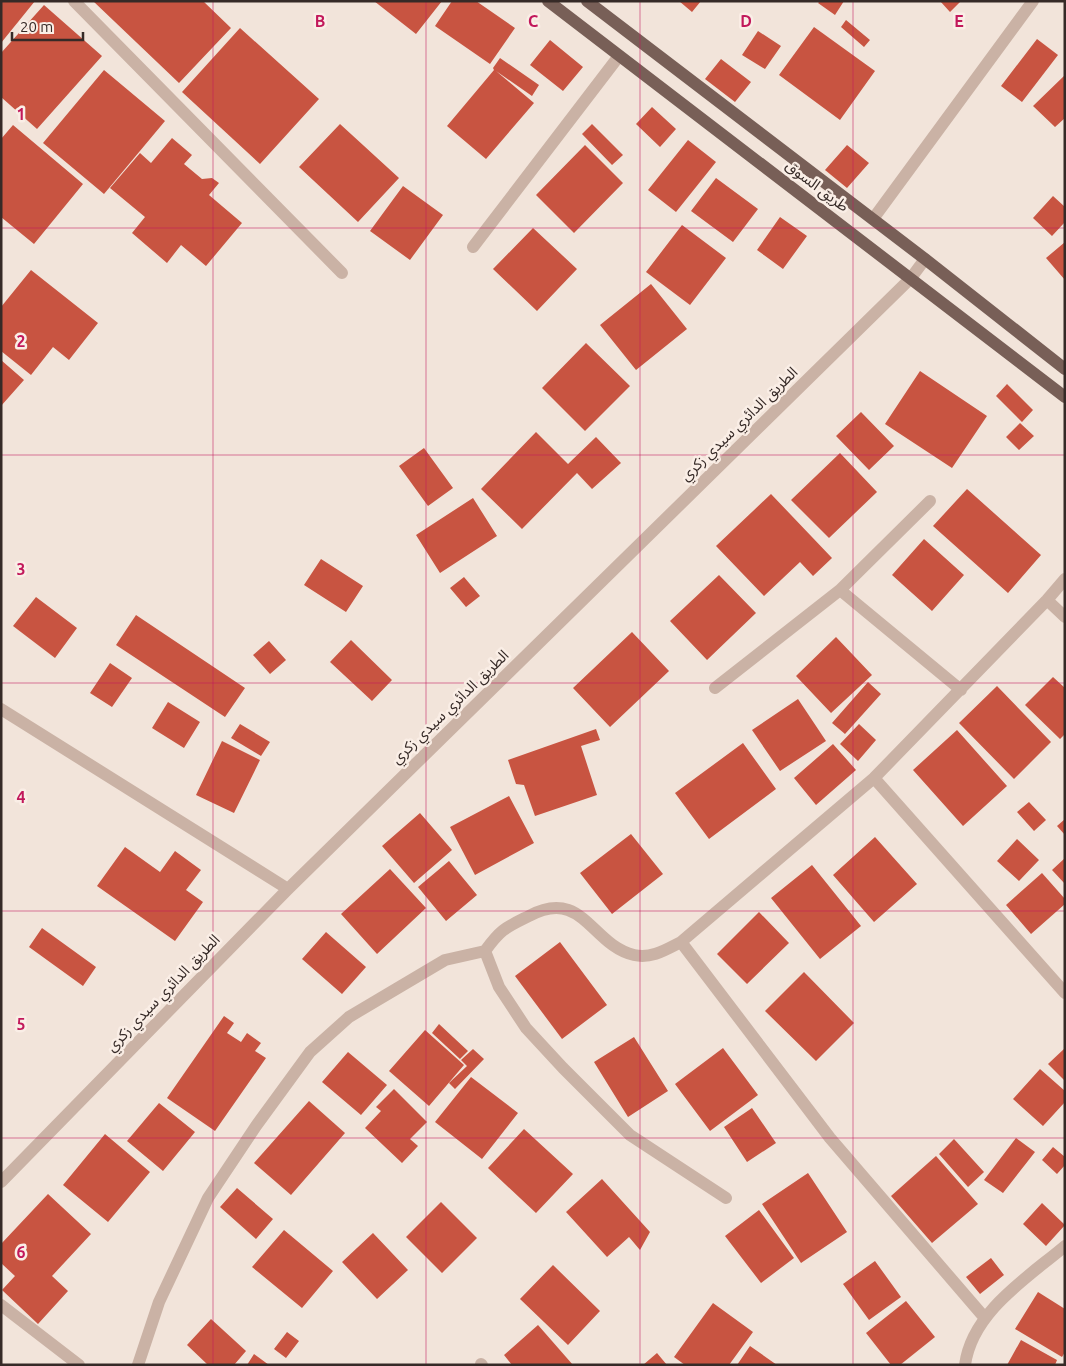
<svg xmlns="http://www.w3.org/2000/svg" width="1066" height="1366" font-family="Ubuntu,'Noto Sans Arabic',sans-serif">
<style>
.building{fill:#c85441}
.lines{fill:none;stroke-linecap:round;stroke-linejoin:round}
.minor{stroke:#cab2a5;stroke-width:12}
.major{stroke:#785f57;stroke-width:12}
.grid{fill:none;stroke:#c2185b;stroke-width:1;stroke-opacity:0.55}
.labels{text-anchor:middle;stroke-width:5;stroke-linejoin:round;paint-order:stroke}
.street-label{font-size:15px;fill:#362a27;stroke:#faeee6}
.grid-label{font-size:16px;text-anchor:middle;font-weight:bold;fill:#c2185b;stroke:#faeee6;stroke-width:5;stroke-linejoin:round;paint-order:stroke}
</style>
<rect width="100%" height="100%" fill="#f2e4da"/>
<path class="building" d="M1 1H35L1 43Z
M93 1H203L231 28 179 83Z
M374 1H442L416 34Z
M452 1H476L515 28 490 64 435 26Z
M679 1H701L692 12Z
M820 1H844L835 15 818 3Z
M940 1H961L950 12Z
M44 5 102 56 37 129 1 97V53Z
M846 20 870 40 864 47 841 27Z
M814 27 875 71 840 120 779 75Z
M240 28 319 99 260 164 182 92Z
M758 31 781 46 765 69 742 55Z
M1037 39 1058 55 1022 102 1001 86Z
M550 40 583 67 563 91 530 65Z
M500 58 539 85 532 96 496 71 534 103 486 159 447 126 494 70 493 68Z
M721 59 751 82 735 102 705 79Z
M104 70 165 121 104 194 43 143Z
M1065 75V118L1055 127 1033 106Z
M652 107 676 129 660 147 636 124Z
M340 124 399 178 358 222 299 167Z
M592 124 623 155 612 165 582 134Z
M13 125 83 184 34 244 1 217V139Z
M172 138 192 155 184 164 202 179 212 178 219 183 209 195 242 223 206 266 181 245 167 263 132 233 145 217 110 188 140 153 151 163Z
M688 140 716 162 676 212 648 190Z
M585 145 623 183 574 233 536 195Z
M847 145 869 163 847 188 825 170Z
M716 178 758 209 733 242 691 211Z
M403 186 443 215 410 260 370 231Z
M1053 196 1065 207V222L1052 236 1033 218Z
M780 217 807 236 783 269 757 250Z
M682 225 726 258 690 305 646 272Z
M533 228 577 269 537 311 493 269Z
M1065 242V280L1046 258Z
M31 270 98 323 69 360 53 347 31 375 1 351V307Z
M651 284 687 329 636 370 600 325Z
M586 343 630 386 585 431 542 388Z
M1 360 24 380 1 406Z
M920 371 987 416 952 468 885 424Z
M1007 384 1033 410 1022 422 996 396Z
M861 412 894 446 869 470 836 436Z
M1020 423 1034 436 1019 450 1006 437Z
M536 432 568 464 596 437 621 463 592 489 577 473 522 529 481 489Z
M424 448 453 488 428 506 399 466Z
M840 453 877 492 829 538 791 500Z
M967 489 1041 555 1008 593 933 526Z
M771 494 832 558 813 576 800 562 764 596 716 546Z
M473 498 497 536 440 573 416 535Z
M924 539 964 575 932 611 892 575Z
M321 559 363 586 346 612 304 585Z
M719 575 756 613 707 660 670 621Z
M464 577 480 596 466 607 450 588Z
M36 597 77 628 55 658 13 626Z
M136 615 245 688 225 717 116 645Z
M632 632 669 671 610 727 573 688Z
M836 637 872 675 831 713 796 676Z
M351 640 392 680 372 701 330 662Z
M269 641 286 660 270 674 253 655Z
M110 663 132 678 112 707 90 693Z
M1053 677 1065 688V734L1060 739 1025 705Z
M868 682 881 694 845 734 832 723Z
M997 686 1051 742 1014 779 959 723Z
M798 699 826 741 780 771 752 730Z
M168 702 200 722 184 748 152 728Z
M240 724 270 742 261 756 231 738Z
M859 724 876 740 858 761 840 744Z
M596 729 600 740 581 746 597 795 535 816 524 785 516 784 508 760Z
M957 730 1007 786 963 826 913 770Z
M222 741 260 760 234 813 196 795Z
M743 743 776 789 709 839 675 793Z
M833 744 856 770 816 805 794 778Z
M509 796 534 843 475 875 450 827Z
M1029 802 1046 820 1034 831 1017 812Z
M420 813 452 850 414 883 382 846Z
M1065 819V835L1057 826Z
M631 834 663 874 612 914 580 873Z
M875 837 917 884 874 922 833 875Z
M1017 839 1039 860 1019 881 997 861Z
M125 847 160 872 175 851 201 870 186 890 203 902 175 941 97 886Z
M1065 858V884L1052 870Z
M449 861 477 895 446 921 418 887Z
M812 865 861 926 820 959 771 898Z
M390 869 426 908 377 954 341 914Z
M1042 873 1065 899V904L1031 934 1006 905Z
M759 912 789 943 747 984 717 954Z
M42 928 96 967 83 986 29 947Z
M326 932 366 967 342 994 302 959Z
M560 942 607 1005 562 1039 515 976Z
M804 972 854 1023 816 1061 765 1011Z
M224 1016 234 1023 227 1033 241 1042 247 1033 261 1043 255 1051 266 1058 215 1131 167 1098Z
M439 1024 468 1051 460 1059 432 1033Z
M425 1030 464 1065 429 1106 389 1071Z
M634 1037 668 1091 628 1117 594 1062Z
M723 1048 758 1095 710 1131 675 1084Z
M1065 1048V1081L1048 1064Z
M473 1049 484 1059 455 1089 449 1083 467 1066 461 1060Z
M348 1052 387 1085 361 1115 322 1082Z
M1040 1069 1065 1091V1102L1043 1126 1013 1099Z
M471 1077 518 1113 482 1159 435 1122Z
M394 1089 427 1122 410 1139 418 1146 402 1163 365 1128 381 1111 376 1107Z
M309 1101 345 1133 291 1195 254 1163Z
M159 1103 195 1132 163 1171 127 1141Z
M752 1108 776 1143 747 1162 724 1127Z
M524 1129 573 1174 536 1213 488 1168Z
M105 1134 150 1172 108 1222 63 1185Z
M1016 1138 1035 1152 1003 1193 984 1180Z
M954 1139 984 1172 968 1187 939 1154Z
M1053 1147 1065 1157V1165L1057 1174 1042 1160Z
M936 1156 978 1204 932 1243 891 1196Z
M808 1173 847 1232 801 1263 762 1204Z
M602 1179 650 1232 640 1250 629 1237 607 1257 566 1212Z
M237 1188 273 1219 256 1239 220 1207Z
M48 1194 91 1234 52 1276 68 1291 38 1324 2 1290 15 1276 1 1263V1244Z
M441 1202 477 1238 442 1273 406 1237Z
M1042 1203 1065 1225 1046 1246 1023 1224Z
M759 1210 794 1258 761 1283 725 1236Z
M284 1230 333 1271 302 1308 252 1267Z
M373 1233 408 1270 377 1299 342 1262Z
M991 1258 1004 1275 980 1294 966 1277Z
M875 1261 901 1297 869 1320 843 1284Z
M553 1265 600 1311 568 1345 520 1299Z
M1038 1292 1065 1309V1352L1062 1357 1015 1329Z
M906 1301 935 1337 900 1365H891L866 1333Z
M713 1303 753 1332 729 1365H685L674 1357Z
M211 1319 246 1351 234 1365H208L187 1345Z
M538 1325 573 1365H512L504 1355Z
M287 1332 299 1341 286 1358 274 1349Z
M1021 1340 1057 1360 1055 1365H1007Z
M750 1346 777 1365H737Z
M657 1353 667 1365H643Z
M254 1354 269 1365H247Z"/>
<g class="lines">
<path class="minor" d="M74 1 342 273
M873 219 1033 1
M473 247 619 56
M840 590 961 690
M1047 600 1065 617
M715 688 840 590 930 501
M1 709 288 889
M874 778 1065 993
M681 942 830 1138 984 1317
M485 951 499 987 526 1028 563 1068 630 1135 726 1198
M1 1182 288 889 911 278 925 259
M1 1305 79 1365
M481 1364 482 1365
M138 1365 159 1302 208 1198 256 1126 310 1052 349 1017 445 960 485 951C501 929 505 928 529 916 583 887 591 945 634 955 652 959 667 949 681 942L874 778 1047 600 1065 579
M965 1365C972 1312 1027 1278 1065 1246"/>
<path class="major" d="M548 1 1065 397
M587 1 925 259 1065 369"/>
</g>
<path class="grid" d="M213 1V1365M426 1V1365M640 1V1365M853 1V1365M1 228H1065M1 455H1065M1 683H1065M1 911H1065M1 1138H1065"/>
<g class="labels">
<g class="street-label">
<text transform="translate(817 186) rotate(37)" y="5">طريق السوق</text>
<text transform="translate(739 424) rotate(-44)" y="5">الطريق الدائري سيدي زكري</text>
<text transform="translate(450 707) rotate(-44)" y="5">الطريق الدائري سيدي زكري</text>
<text transform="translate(163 993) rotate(-46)" y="5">الطريق الدائري سيدي زكري</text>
</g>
</g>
<g class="grid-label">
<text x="320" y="27">B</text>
<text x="533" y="27">C</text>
<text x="746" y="27">D</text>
<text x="959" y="27">E</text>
<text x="21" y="120">1</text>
<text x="21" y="347">2</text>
<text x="21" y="575">3</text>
<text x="21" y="803">4</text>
<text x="21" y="1030">5</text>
<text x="21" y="1258">6</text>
</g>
<rect width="1066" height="1366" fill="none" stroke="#362a27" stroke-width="5"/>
<path d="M12 32v8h71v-8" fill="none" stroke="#362a27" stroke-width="2.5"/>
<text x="20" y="32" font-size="15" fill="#362a27" stroke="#faeee6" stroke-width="4" paint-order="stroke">20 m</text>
</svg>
